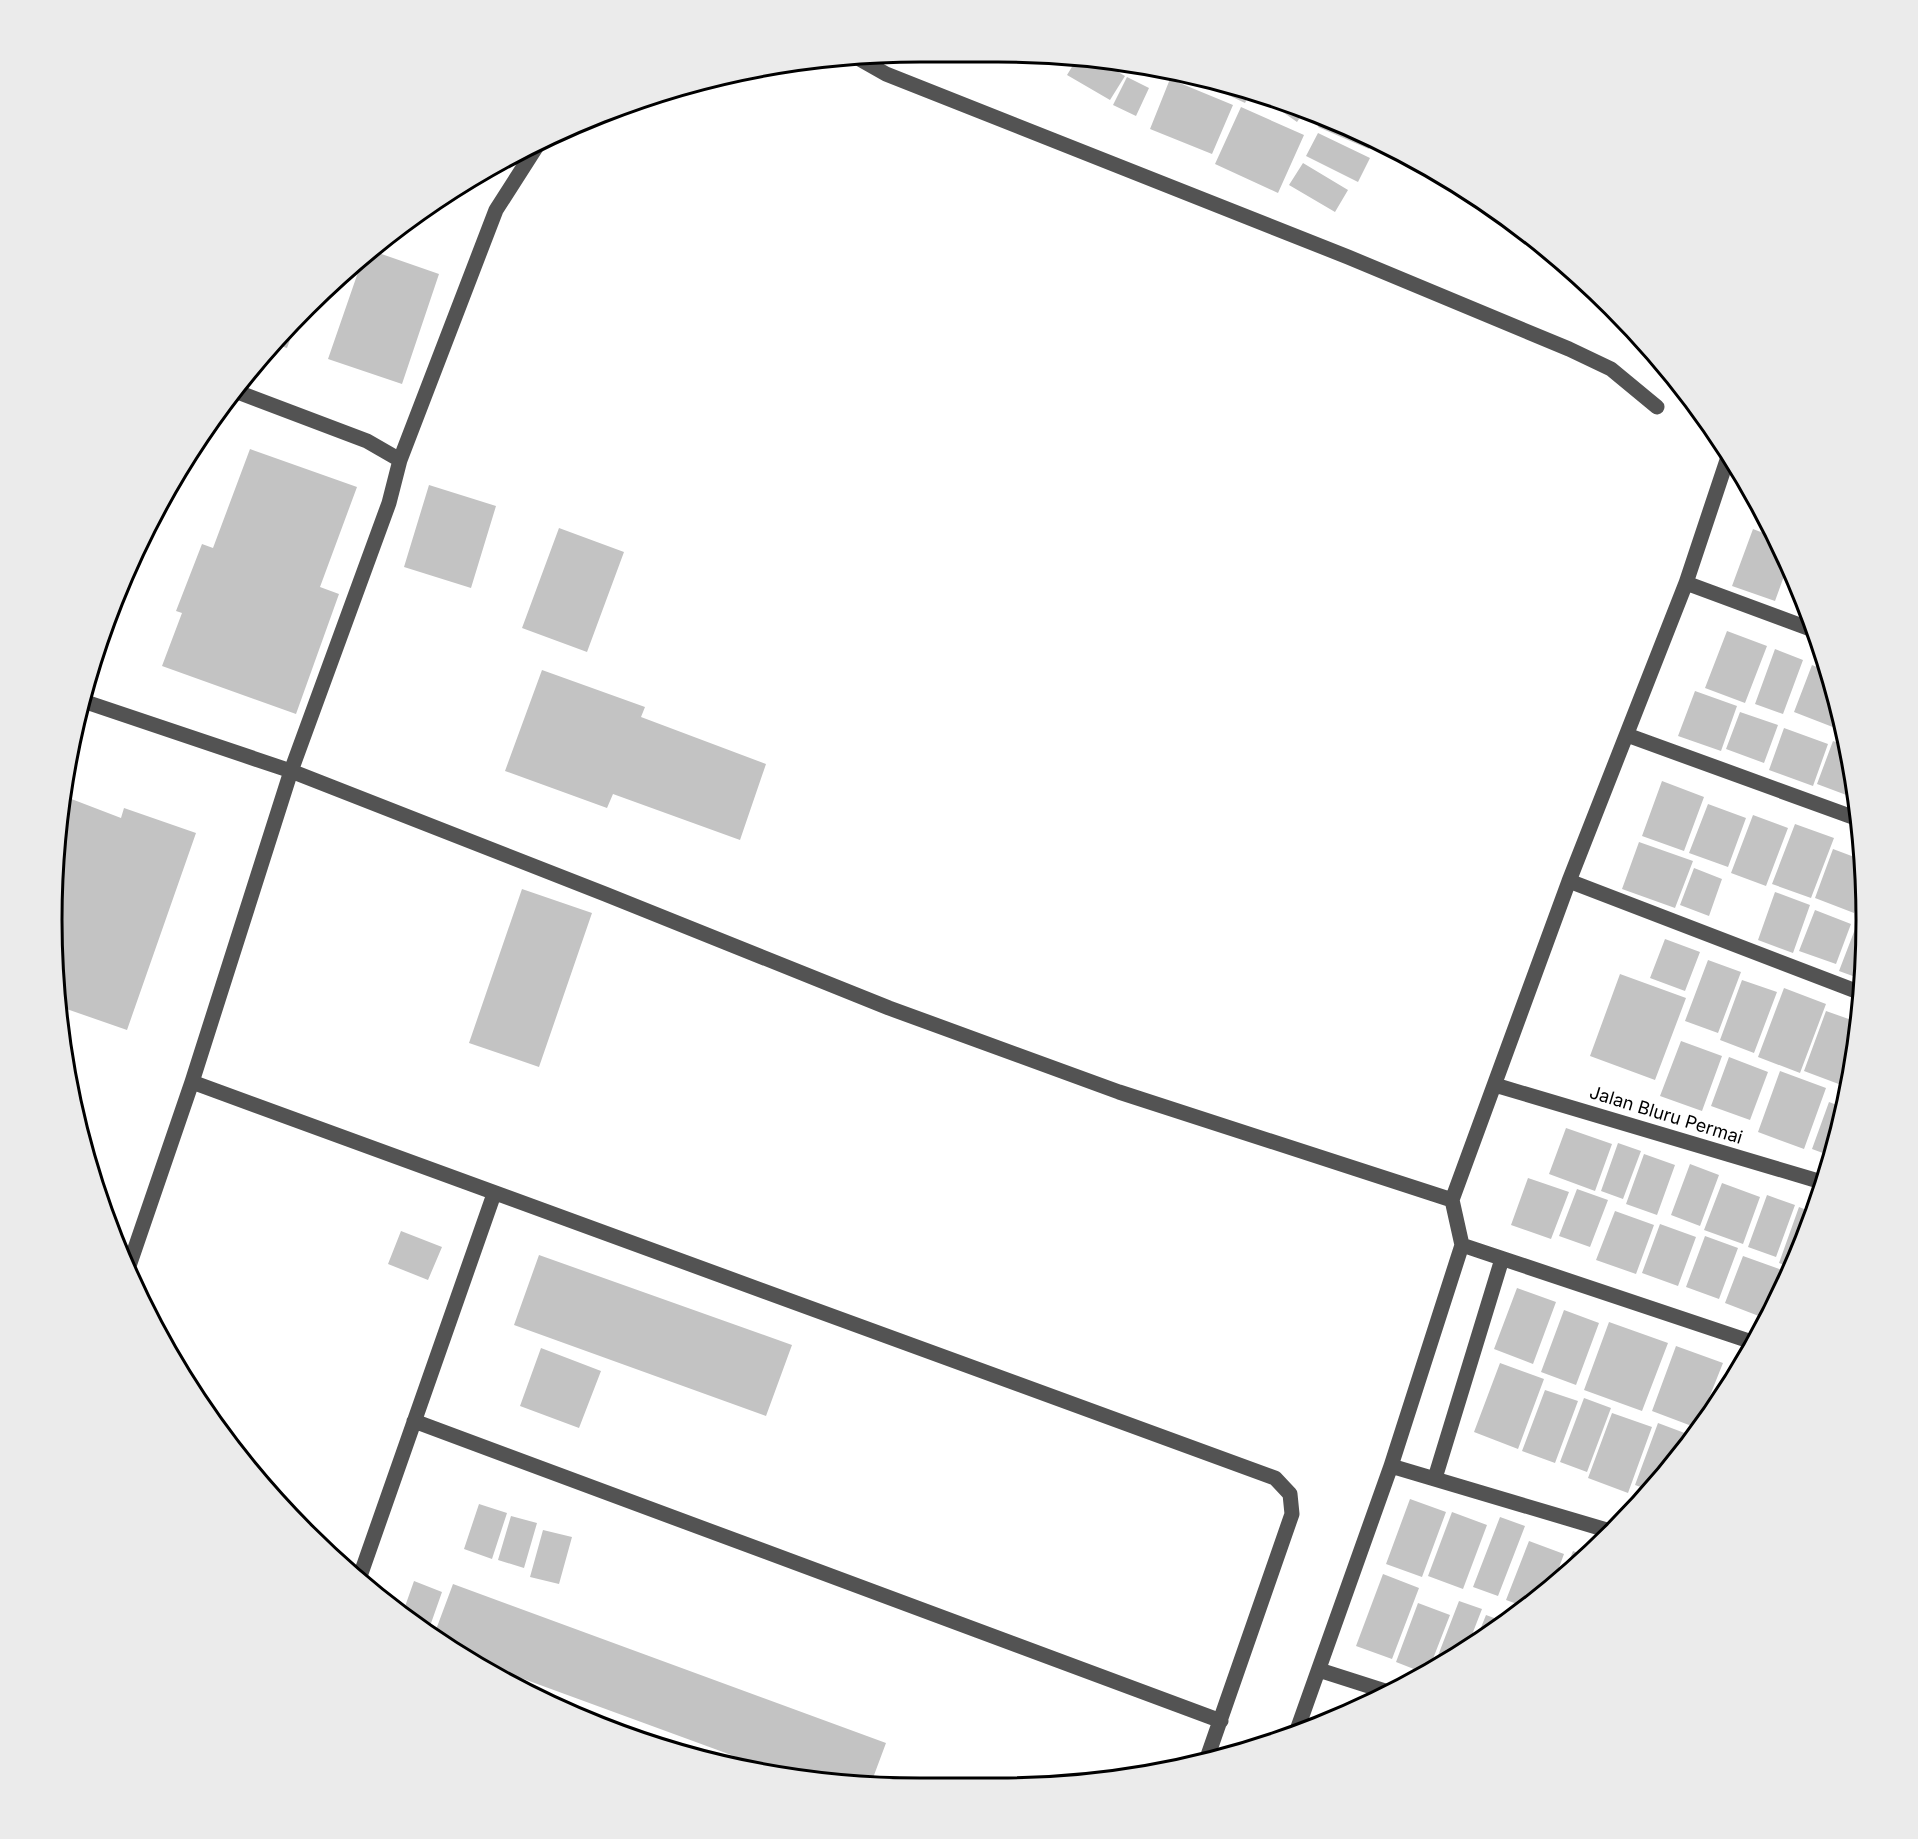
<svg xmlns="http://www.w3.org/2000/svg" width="1918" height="1839" font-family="Inter,sans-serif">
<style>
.building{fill:#c3c3c3}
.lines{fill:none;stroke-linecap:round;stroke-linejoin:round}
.minor{stroke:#535353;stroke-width:15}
.labels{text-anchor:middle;stroke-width:4.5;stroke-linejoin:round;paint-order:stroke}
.street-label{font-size:18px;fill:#000;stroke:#fff}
.rim{fill:none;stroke:#000;stroke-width:3}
</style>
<rect width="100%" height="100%" fill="#fff"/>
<path class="building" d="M948 52H957L976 53 973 61Z
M1078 57 1094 58 1125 76 1110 100 1067 75Z
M1117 60 1150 67 1145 76Z
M1188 76 1251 91 1245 103Z
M1127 77 1149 88 1136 116 1113 105Z
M1170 79 1233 105 1212 154 1150 129Z
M1253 91 1277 97 1305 110 1297 122Z
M1241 107 1304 135 1278 193 1215 164Z
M1322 117 1372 140 1369 149 1318 127Z
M1318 133 1370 158 1358 182 1306 156Z
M1303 163 1348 190 1335 212 1289 185Z
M370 250 439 274 402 384 328 359 364 255Z
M298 318 287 348 271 343Z
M250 449 357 487 320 587 339 594 296 714 162 666 182 613 176 611 202 544 213 548Z
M429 485 496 506 471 588 404 567Z
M559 528 624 552 587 652 522 628Z
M1753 529 1779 539 1788 565 1775 601 1732 586Z
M1727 631 1767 646 1745 703 1705 688Z
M1775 649 1803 660 1783 714 1755 704Z
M1812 665 1829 672 1837 694 1843 731 1794 712Z
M542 670 645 707 641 717 766 764 740 840 613 794 607 808 505 771Z
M1695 691 1737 706 1721 751 1678 736Z
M1740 712 1778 725 1764 763 1726 749Z
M1784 728 1828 744 1813 786 1769 770Z
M1833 741 1846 746 1852 786 1849 796 1817 784Z
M1662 781 1704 797 1684 851 1642 836Z
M61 795 121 818 124 808 196 833 127 1030 58 1006 53 977 58 806Z
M1708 804 1746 818 1728 867 1689 853Z
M1753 815 1788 828 1766 886 1731 873Z
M1795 824 1834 838 1811 898 1772 884Z
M1639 842 1693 861 1675 908 1622 889Z
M1833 849 1865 861 1864 886 1854 913 1815 898Z
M1694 868 1722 879 1709 916 1680 905Z
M522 889 592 913 539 1067 469 1043Z
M1775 892 1810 905 1793 953 1758 940Z
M1815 910 1851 924 1836 964 1799 951Z
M1857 924 1863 927 1861 979 1839 971Z
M1665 939 1700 952 1685 991 1650 978Z
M1708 960 1741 972 1718 1033 1685 1021Z
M1620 974 1686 998 1655 1080 1590 1056Z
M1742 980 1777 992 1754 1053 1720 1040Z
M1784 988 1826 1004 1800 1073 1758 1057Z
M1826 1011 1860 1023V1033L1853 1059 1844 1086 1804 1071Z
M1681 1041 1722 1056 1702 1111 1660 1096Z
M1729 1057 1768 1072 1750 1120 1711 1106Z
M1780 1071 1826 1088 1804 1149 1758 1132Z
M1829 1102 1842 1107 1831 1156 1812 1149Z
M1566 1128 1612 1144 1595 1191 1549 1174Z
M1618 1143 1641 1151 1623 1199 1601 1191Z
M1644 1154 1675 1165 1657 1215 1626 1204Z
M1690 1164 1719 1175 1700 1226 1671 1215Z
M1528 1178 1569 1192 1551 1239 1511 1225Z
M1722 1183 1760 1197 1743 1244 1704 1230Z
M1577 1189 1608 1200 1590 1247 1559 1236Z
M1767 1195 1795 1205 1776 1257 1748 1247Z
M1799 1207 1814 1213 1790 1267 1779 1263Z
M1615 1211 1654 1225 1636 1274 1596 1260Z
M1660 1224 1696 1237 1678 1286 1642 1273Z
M401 1231 442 1247 428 1280 388 1264Z
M1705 1236 1738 1248 1719 1299 1686 1287Z
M539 1255 792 1345 766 1416 514 1325Z
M1743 1256 1782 1270 1764 1318 1725 1303Z
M1517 1288 1556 1302 1533 1364 1494 1349Z
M1564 1310 1599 1323 1576 1385 1541 1372Z
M1609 1322 1668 1343 1642 1411 1584 1390Z
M1676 1346 1723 1363 1697 1428 1652 1411Z
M541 1348 601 1371 579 1428 520 1406Z
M1500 1363 1544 1379 1518 1449 1474 1432Z
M1733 1363 1742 1366 1723 1393 1722 1392Z
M1545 1390 1578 1401 1555 1463 1522 1451Z
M1584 1398 1611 1408 1587 1472 1560 1462Z
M1612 1413 1652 1427 1628 1493 1588 1478Z
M1658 1423 1690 1435 1688 1441 1652 1491 1635 1485Z
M1410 1499 1446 1512 1422 1577 1386 1564Z
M479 1504 507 1513 492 1559 464 1549Z
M1452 1512 1487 1525 1463 1589 1428 1576Z
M511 1516 537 1523 524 1568 498 1560Z
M1500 1517 1525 1526 1498 1596 1473 1587Z
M543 1530 572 1537 559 1584 530 1577Z
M1529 1541 1564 1554 1553 1584 1528 1608 1506 1600Z
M1573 1551 1584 1555 1564 1574Z
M1383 1574 1419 1588 1392 1659 1356 1646Z
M414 1581 442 1592 429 1629 419 1626 402 1615Z
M453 1584 886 1743 870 1786 778 1772 477 1662 434 1635Z
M1459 1601 1482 1609 1468 1645 1434 1666Z
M1418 1603 1450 1615 1429 1669 1424 1673 1396 1662Z
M1486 1615 1505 1622 1476 1640Z"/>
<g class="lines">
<path class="minor" d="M856 57 886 74 1348 257 1569 349 1611 369 1657 407
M400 460 496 210 537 146
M1686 583 1813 630
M83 701 291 771 605 894 889 1008 1119 1092 1452 1200
M1627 735 1858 819
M1569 881 1861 993
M192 1082 1275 1478 1290 1494 1292 1514 1206 1761
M1495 1085 1825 1183
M1462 1245 1755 1343
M130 1263 192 1082 291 771 389 503 400 460 367 441 235 391
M414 1421 1221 1721
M1391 1466 1610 1531
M1435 1478 1502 1259
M359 1579 494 1194
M1319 1670 1391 1693
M1297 1730 1391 1466 1462 1245 1452 1200 1569 881 1686 583 1728 457"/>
</g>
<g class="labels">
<g class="street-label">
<text transform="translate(1666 1115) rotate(17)" y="6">Jalan Bluru Permai</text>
</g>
</g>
<path d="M0 0H1918V1839H0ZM920 62H998A858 858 0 0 1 1856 920V920A858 858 0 0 1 998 1778H920A858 858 0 0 1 62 920V920A858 858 0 0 1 920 62Z" fill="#ebebeb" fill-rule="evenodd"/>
<path class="rim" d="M920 62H998A858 858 0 0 1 1856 920V920A858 858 0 0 1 998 1778H920A858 858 0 0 1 62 920V920A858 858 0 0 1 920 62Z"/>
</svg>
